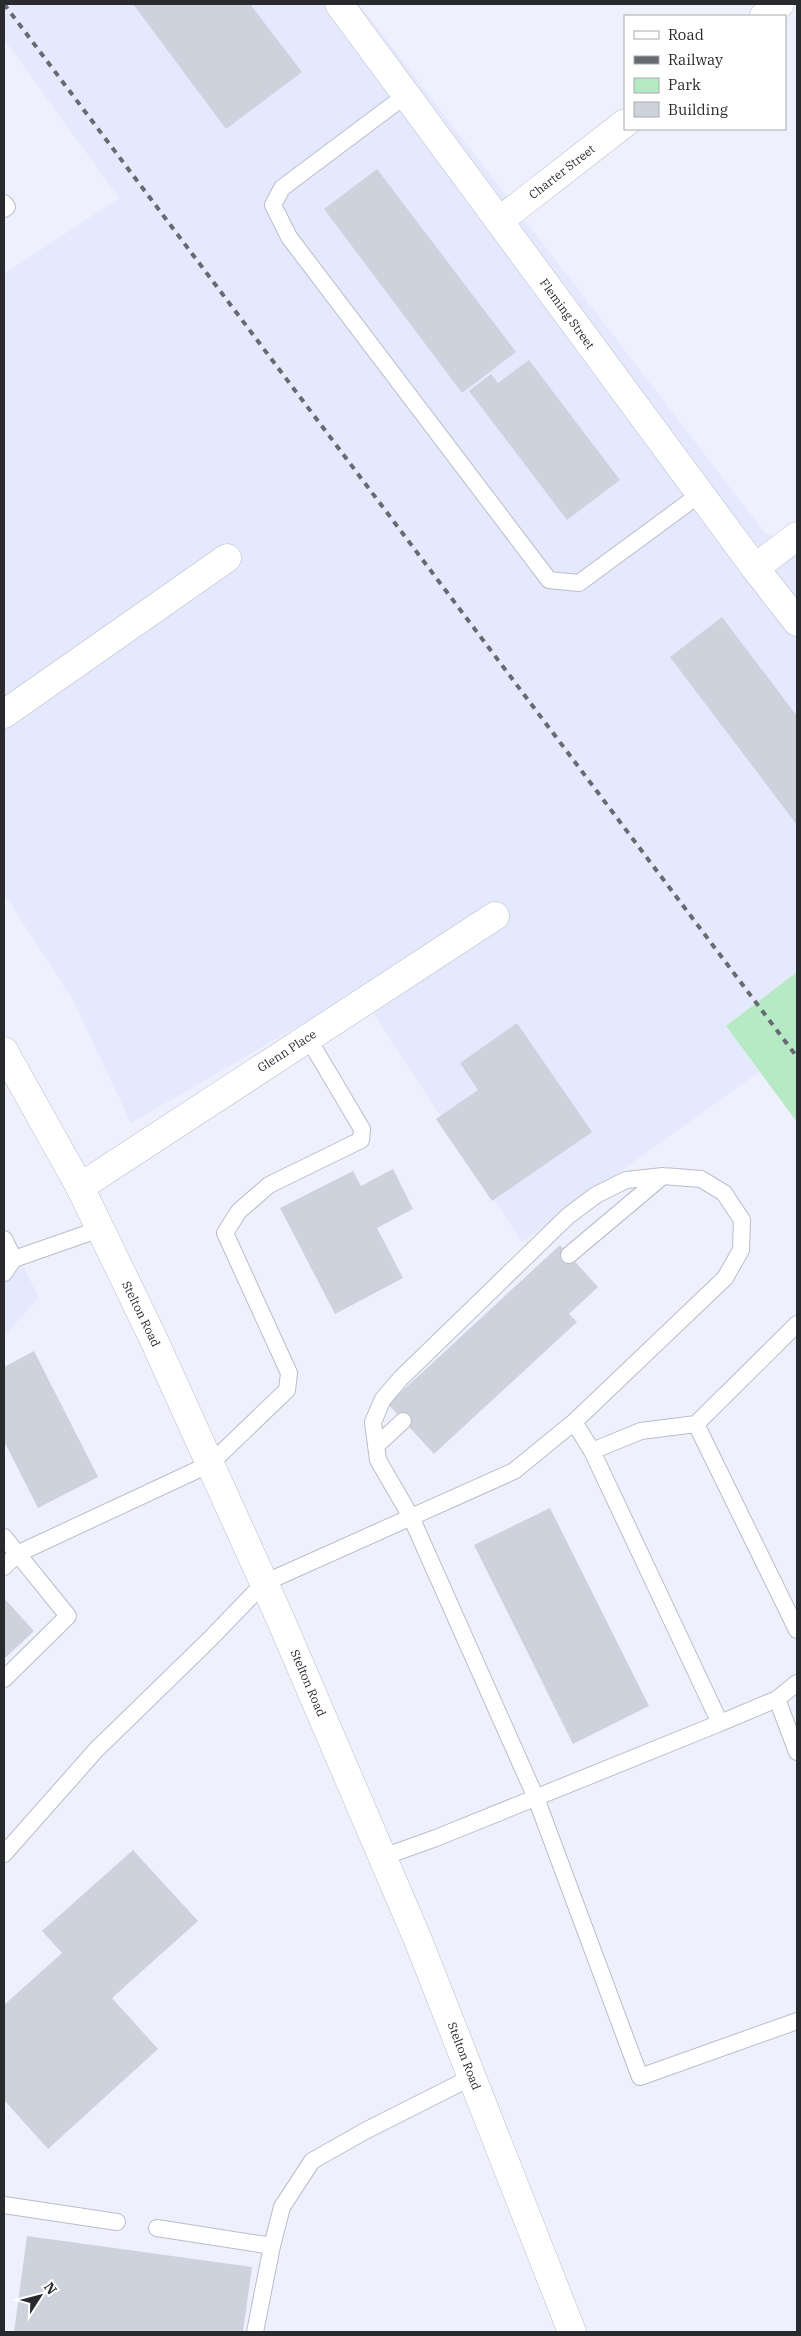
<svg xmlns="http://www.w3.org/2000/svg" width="801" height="2336" font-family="'IBM Plex Serif',serif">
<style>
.built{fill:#e4e9fd}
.green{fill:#b5eac4}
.building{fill:#ced2dd}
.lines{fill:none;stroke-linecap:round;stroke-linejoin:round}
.service-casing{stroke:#babdc9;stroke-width:18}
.minor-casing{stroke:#babdc9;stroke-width:29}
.secondary-casing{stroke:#babdc9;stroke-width:29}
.service{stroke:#fff;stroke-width:16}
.minor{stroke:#fff;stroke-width:28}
.secondary{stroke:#fff;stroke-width:28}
.rail{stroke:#686a71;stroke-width:4;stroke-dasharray:6 6;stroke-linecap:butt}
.labels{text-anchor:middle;stroke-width:4.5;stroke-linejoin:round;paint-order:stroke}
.street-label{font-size:12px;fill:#292a2e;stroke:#fff}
</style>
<rect width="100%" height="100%" fill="#eef1fd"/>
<path class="built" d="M4 4H359L765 533 797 546V972L726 1026 759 1072 522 1242 359 991 131 1123 72 998 4 894V274L119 198 4 39Z
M4 1228 39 1298 4 1336Z"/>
<path class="green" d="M797 972V1122L726 1026Z"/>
<path class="building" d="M133 4H250L302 72 226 129Z
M377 169 516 352 462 393 324 209Z
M529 360 620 480 567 520 469 391 491 374 498 383Z
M722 617 797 716V825L670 657Z
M517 1023 592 1132 492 1201 436 1119 478 1090 460 1063Z
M393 1169 413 1209 377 1228 403 1278 335 1314 280 1208 353 1171 361 1186Z
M560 1245 598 1287 569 1314 577 1322 434 1454 388 1404Z
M34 1351 98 1477 38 1508 4 1441V1367Z
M550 1508 649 1706 573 1744 474 1545Z
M4 1598 34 1631 4 1659Z
M133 1850 198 1921 112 1998 158 2049 48 2149 4 2100V2005L62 1953 42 1931Z
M27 2236 252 2267 243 2332H14Z"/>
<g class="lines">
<defs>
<path id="service" d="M406 95 282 188 273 205 289 237 549 580 579 583 700 494
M4 203 7 207 4 209
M4 1239 14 1259 100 1229
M569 1255 663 1176
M4 1273 14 1259
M797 1324 696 1424 797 1630
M574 1422 725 1278 741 1250 742 1220 724 1193 701 1179 663 1176 626 1180 596 1195 568 1216 401 1378 383 1399 373 1422 378 1460 411 1517 536 1798 640 2077 797 2021
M376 1446 403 1421
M592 1451 641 1431 696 1424
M4 1537 68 1616 4 1679
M4 1567 17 1554 210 1464 287 1390 289 1373 225 1233 239 1211 269 1185 361 1140 362 1129 308 1038
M777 1699 797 1683
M720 1723 777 1699 797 1752
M4 1854 96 1750 210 1639 264 1583 514 1471 574 1422 592 1451 720 1723 436 1838 383 1857
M4 2205 117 2222
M157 2228 272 2246
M255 2332 272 2246 282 2207 312 2161 365 2131 472 2077"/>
<path id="minor" d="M339 4 755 568 797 622
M764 16 780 4
M499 221 625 123
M755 568 797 536
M4 714 227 558
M80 1187 495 916"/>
<path id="secondary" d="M4 1051 80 1187 153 1338 279 1616 418 1940 572 2332"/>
</defs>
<use href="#service" class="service-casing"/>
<use href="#minor" class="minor-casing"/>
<use href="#secondary" class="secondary-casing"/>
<use href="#service" class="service"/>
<use href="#minor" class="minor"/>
<use href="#secondary" class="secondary"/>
<path class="rail" d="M4 4 797 1057"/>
</g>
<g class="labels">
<g class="street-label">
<text transform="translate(562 172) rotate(-38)" y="4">Charter Street</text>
<text transform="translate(567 314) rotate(54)" y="4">Fleming Street</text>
<text transform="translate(287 1051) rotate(-33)" y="4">Glenn Place</text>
<text transform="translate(141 1314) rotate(64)" y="4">Stelton Road</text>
<text transform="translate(308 1683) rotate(67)" y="4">Stelton Road</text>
<text transform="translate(464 2056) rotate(69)" y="4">Stelton Road</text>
</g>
</g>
<rect width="801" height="2336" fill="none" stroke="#292a2e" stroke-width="10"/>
<rect x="624" y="15" width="162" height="115" fill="#ffffff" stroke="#a9aaab"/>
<rect x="634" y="31" width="25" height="8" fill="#ffffff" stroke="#a9aaab"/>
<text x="668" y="40" font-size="15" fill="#292a2e">Road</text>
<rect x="634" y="56" width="25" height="8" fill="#686a71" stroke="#a9aaab"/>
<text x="668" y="65" font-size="15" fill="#292a2e">Railway</text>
<rect x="634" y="78" width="25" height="15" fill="#b5eac4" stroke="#a9aaab"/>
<text x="668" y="90" font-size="15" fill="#292a2e">Park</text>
<rect x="634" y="102" width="25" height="15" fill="#ced2dd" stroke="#a9aaab"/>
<text x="668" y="115" font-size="15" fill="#292a2e">Building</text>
<g transform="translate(40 2296) rotate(54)" stroke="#ffffff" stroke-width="4" paint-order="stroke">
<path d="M0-4L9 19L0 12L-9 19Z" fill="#292a2e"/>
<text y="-8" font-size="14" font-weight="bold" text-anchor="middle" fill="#292a2e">N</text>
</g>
</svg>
